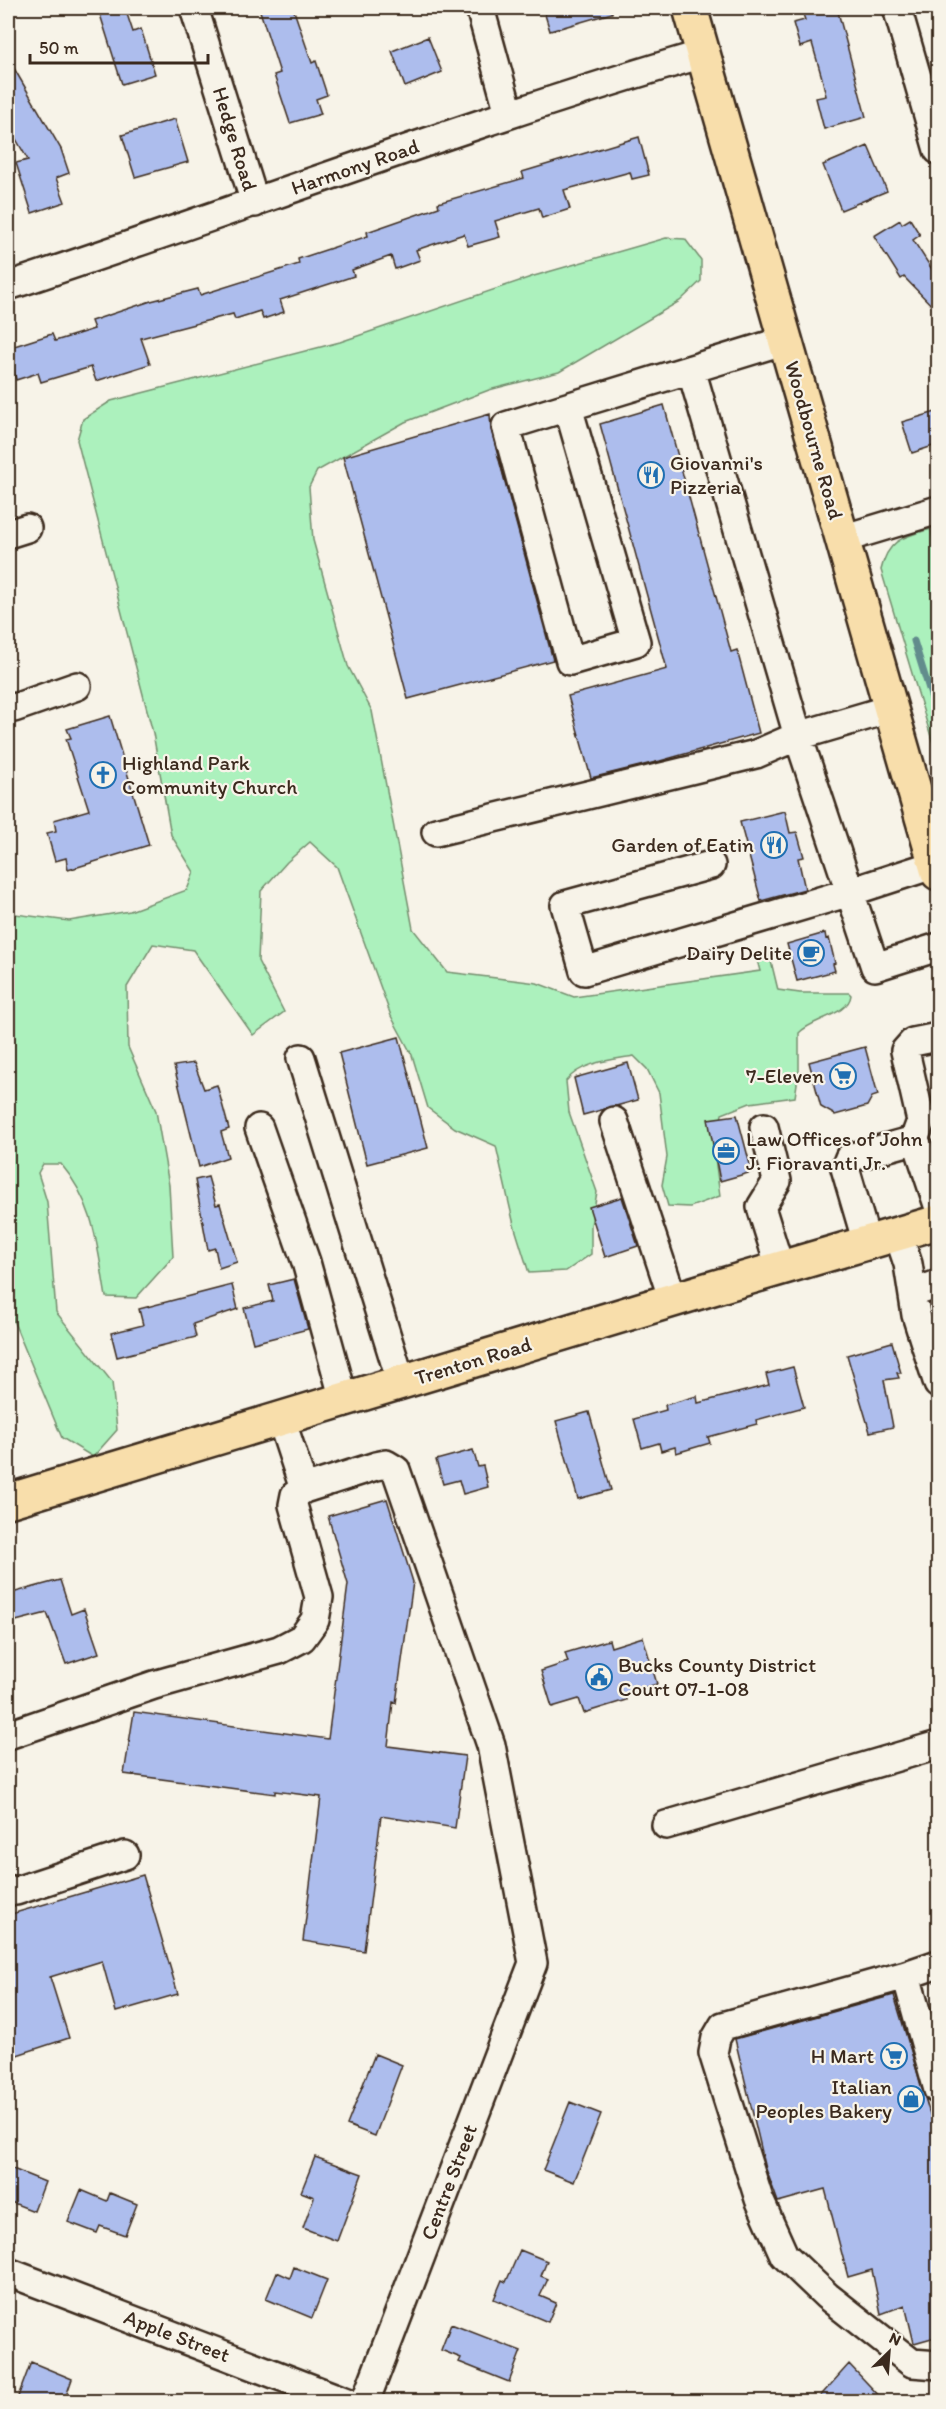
<svg xmlns="http://www.w3.org/2000/svg" width="946" height="2409" font-family="Itim,sans-serif">
<style>
.green{fill:#acf1bd;stroke:#748e6e;stroke-width:1.5}
.lines{fill:none;stroke-linecap:round;stroke-linejoin:round}
.stream{stroke:#628c8c;stroke-width:7}
.building{fill:#adbded;stroke:#3b2a1e;stroke-width:1.5}
.minor-casing{stroke:#3b2a1e;stroke-width:32}
.major-casing{stroke:#3b2a1e;stroke-width:38}
.minor{stroke:#f7f3e8;stroke-width:27}
.major{stroke:#f8deab;stroke-width:33}
.labels{text-anchor:middle;stroke-width:4.5;stroke-linejoin:round;paint-order:stroke}
.street-label{font-size:21px;fill:#3b2a1e;stroke:#f7f3e8}
.poi-label{font-size:21px;fill:#3b2a1e;stroke:#f7f3e8;text-anchor:end}
</style>
<rect width="100%" height="100%" fill="#f7f3e8"/>
<filter id="ink" filterUnits="userSpaceOnUse"><feTurbulence type="fractalNoise" baseFrequency=".0167" numOctaves="2"/><feDisplacementMap in="SourceGraphic" scale="12" xChannelSelector="R" yChannelSelector="G"/><feConvolveMatrix kernelMatrix="1 2 1 2 8 2 1 2 1" color-interpolation-filters="sRGB"/></filter>
<g filter="url(#ink)">
<path class="green" d="M666 238 685 239 701 260V281L680 301 559 372 489 390 405 422 317 471 309 487 313 540 348 666 372 711 413 929 447 972 537 983 574 997 760 971 756 956 769 953 778 990 800 993H849L851 995C849 1015 811 1019 799 1033V1070L795 1097 750 1103 722 1114 715 1158 720 1196 690 1207 668 1206 662 1185 667 1157 659 1093 647 1069 634 1056C611 1060 581 1062 566 1081L569 1112 597 1192 591 1225V1254L566 1271 529 1273 514 1225 496 1146 455 1128 428 1108 412 1055 391 1016 337 867 310 842 287 862 261 891 258 961 284 1012 253 1035 193 950 153 944 127 987 128 1047 156 1111 169 1185 173 1257 136 1298 106 1297C97 1246 95 1204 61 1164H43L38 1173 47 1202 56 1312 112 1382 117 1430 93 1457 62 1438 13 1320 8 1260V913L69 921 130 911 187 890 194 872 171 835 153 733 77 440 83 419 111 401 340 342 534 276Z
M931 529 935 550 938 552V760L881 570C888 539 903 537 931 529Z"/>
<g class="lines">
<path class="stream" d="M914 641 938 718"/>
</g>
<path class="building" d="M98 8H125L133 32 141 29 155 74 122 84Z
M259 8H293L312 63 316 61 327 95 316 99 321 114 290 123 274 75 280 73Z
M543 8H612V13L550 31Z
M801 8H837L866 117 824 129 816 98 826 96 822 78 812 43 800 47 793 23 805 20Z
M428 37 442 72 405 87 392 51Z
M8 58 61 149 69 173 56 178 65 202 32 213 16 163 28 160 8 125Z
M175 119 188 162 135 177 122 135Z
M639 137 649 175 632 179 630 172 564 190 570 209 542 218 539 208 495 221 500 237 468 246 464 234 416 250 420 260 395 269 391 256 352 270 354 276 280 300 284 312 263 319 260 311 235 319 233 314 141 338 150 364 96 381 91 367 41 382 38 373 16 380 8 348 52 334 55 341 94 329 91 321 151 301 198 289 200 295 299 264 298 259 368 236 367 232 439 207 438 203 524 178 522 172Z
M868 146 887 191 841 210 823 165Z
M910 219 920 235 913 240 939 280V313L904 277 901 279 874 236 900 220 902 224Z
M664 405 731 652 737 650 759 733 660 761 591 778 568 696 667 669 600 424Z
M939 411V444L912 453 902 422Z
M490 414 491 430 553 660 408 699 343 457Z
M110 716 149 845 68 870 66 858 55 861 47 833 56 831 54 820 89 810 66 739 71 738 67 729Z
M785 811 790 833 797 832 804 857 798 858 805 889 761 901 740 822Z
M825 933 826 939 829 938 835 963 833 964 835 971 797 981 787 944Z
M399 1037 428 1148 367 1164 339 1053Z
M865 1047 878 1095 872 1097 867 1106 835 1115 821 1107 809 1062Z
M194 1063 204 1089 217 1085 229 1129 221 1132 228 1157 199 1167 174 1066Z
M628 1063 638 1100 583 1115 574 1078Z
M737 1115 752 1172 720 1181 708 1119Z
M208 1177 216 1205 220 1204 237 1262 219 1268 215 1248 208 1250 195 1180Z
M622 1197 638 1246 605 1257 589 1207Z
M294 1279 308 1329 253 1343 244 1308 273 1301 269 1285Z
M232 1285 238 1309 193 1324 196 1337 117 1357 111 1333 143 1325 139 1309Z
M892 1342 901 1373H897L899 1378 884 1380 893 1427 870 1432 847 1355Z
M793 1367 804 1407 756 1420 757 1424 708 1437 710 1443 676 1453 675 1447 661 1451 659 1443 642 1448 634 1419 666 1410 665 1405 697 1396 698 1403 769 1385 766 1374Z
M589 1412 611 1490 578 1499 556 1421Z
M473 1450 478 1467 483 1466 488 1487 463 1494 459 1480 443 1484 436 1460Z
M387 1499 413 1582 396 1703 393 1702 388 1746 465 1756 455 1828 381 1816 364 1951 303 1941 321 1797 275 1791V1794L124 1774 134 1712 328 1739 348 1584 328 1516Z
M60 1580 71 1614 84 1609 99 1653 66 1664 47 1613 8 1623V1594Z
M643 1637 657 1684 624 1694 626 1700 584 1713 579 1699 552 1707 541 1671 568 1662 565 1653 609 1640 611 1647Z
M143 1875 178 1994 116 2012 102 1961 50 1977 69 2038 8 2058V1915Z
M894 1995 939 2144V2336L914 2343 905 2305 881 2314 872 2270 848 2277 825 2189 778 2202 766 2169 735 2039Z
M375 2054 402 2065 375 2136 347 2125Z
M570 2102 601 2114 574 2182 543 2170Z
M315 2157 362 2174 337 2241 303 2228 314 2197 301 2192Z
M8 2167 45 2182 34 2211 8 2201Z
M81 2190 107 2201 110 2193 137 2204 125 2235 100 2226 97 2233 68 2222Z
M520 2250 547 2261 541 2276 548 2279 540 2296 556 2303 548 2322 494 2299 502 2280 506 2282Z
M294 2267 327 2280 312 2318 266 2299 277 2272 290 2278Z
M451 2324 521 2351 509 2382 459 2362 461 2358 441 2350Z
M31 2362 72 2379 64 2402H16Z
M849 2364 885 2402H815Z"/>
<g class="lines">
<defs>
<path id="minor" d="M194 8 255 203
M480 8 509 113
M897 8 938 150
M8 286C240 210 468 122 703 54
M691 369 798 736 890 709
M568 407 636 642 570 661 506 426C599 397 692 369 786 340
M8 534 27 528
M842 539 938 510
M14 708 77 686
M436 832 756 754 798 736 875 967 938 947
M711 865 565 905 584 971 850 892 936 864
M301 1058 401 1382
M614 1121 673 1300
M764 1127 777 1181 761 1207 780 1268
M259 1128 306 1262 344 1400
M914 1140 921 1121 905 1051 913 1042 938 1037
M914 1140 919 1148 938 1205
M898 1234 908 1264 916 1315 938 1384
M867 1243 845 1168 849 1158 914 1140
M913 1293 938 1284
M281 1419 304 1489
M8 1735 154 1685 279 1650 302 1638 315 1620 319 1597 293 1505 295 1495 304 1489 376 1466 386 1464 396 1470 491 1745 533 1963 365 2402
M666 1825 938 1745
M8 1889 10 1891H16L125 1855
M906 1975 938 1964
M938 2090 906 1975 723 2026 716 2038 713 2053 759 2199 784 2255 827 2296 912 2363 938 2365
M8 2272 347 2402"/>
<path id="major" d="M690 8 938 873
M8 1501 706 1290 938 1222"/>
</defs>
<use href="#minor" class="minor-casing"/>
<use href="#major" class="major-casing"/>
<use href="#minor" class="minor"/>
<use href="#major" class="major"/>
</g>
</g>
<defs>
<symbol id="restaurant-ring" viewBox="-11 -11 22 22"><circle r="9.5" fill="#f7f3e8" stroke="#1f6fb2" stroke-width="1.5"/><path d="M-5-6h1v4h1v-4h1v4h1v-4h1v5L-1.5 .5V6h-2V.5L-5-1ZM5-6V6H3V1.5H1.5Q1.5-4 5-6Z" fill="#1f6fb2"/></symbol>
<symbol id="church-ring" viewBox="-11 -11 22 22"><circle r="9.5" fill="#f7f3e8" stroke="#1f6fb2" stroke-width="1.5"/><path d="M-1.2-6h2.4v3.5h3.3v2.4h-3.3V6h-2.4V-.1h-3.3v-2.4h3.3Z" fill="#1f6fb2"/></symbol>
<symbol id="cafe-ring" viewBox="-11 -11 22 22"><circle r="9.5" fill="#f7f3e8" stroke="#1f6fb2" stroke-width="1.5"/><path d="M-5.5-4.5H6V0H3Q3 3.5 0 3.5H-2.5Q-5.5 3.5-5.5 0ZM3-3.2v2h1.7v-2ZM-6 4.5H4V6H-6Z" fill="#1f6fb2"/></symbol>
<symbol id="supermarket-ring" viewBox="-11 -11 22 22"><circle r="9.5" fill="#f7f3e8" stroke="#1f6fb2" stroke-width="1.5"/><path d="M-6-5.5h2.5l.6 2H6L4.5 2H-2.5L-4.4-4H-6ZM-1.5 3.2a1.3 1.3 0 1 0 .1 0ZM3 3.2a1.3 1.3 0 1 0 .1 0Z" fill="#1f6fb2"/></symbol>
<symbol id="office-ring" viewBox="-11 -11 22 22"><circle r="9.5" fill="#f7f3e8" stroke="#1f6fb2" stroke-width="1.5"/><path d="M-6-3h4V-5.5h4V-3h4V5H-6ZM-1-4.5V-3h2v-1.5ZM-6 0V1H6V0Z" fill="#1f6fb2"/></symbol>
<symbol id="civic-ring" viewBox="-11 -11 22 22"><circle r="9.5" fill="#f7f3e8" stroke="#1f6fb2" stroke-width="1.5"/><path d="M-.6-6.5H3V-4.5H.6V-3L4-1V1h2V6H-6V1h2V-1L-.6-3ZM-1.2 2.5V6h2.4V2.5Z" fill="#1f6fb2"/></symbol>
<symbol id="shop-ring" viewBox="-11 -11 22 22"><circle r="9.5" fill="#f7f3e8" stroke="#1f6fb2" stroke-width="1.5"/><path d="M-5-2.5h2.3a2.7 3.5 0 0 1 5.4 0H5L5.5 6h-11ZM-1.5-2.5h3a1.5 2.3 0 0 0-3 0Z" fill="#1f6fb2"/></symbol>
</defs>
<g fill-rule="evenodd">
<use href="#restaurant-ring" x="636" y="460" width="30" height="30"/>
<use href="#church-ring" x="88" y="760" width="30" height="30"/>
<use href="#restaurant-ring" x="759" y="830" width="30" height="30"/>
<use href="#cafe-ring" x="796" y="938" width="30" height="30"/>
<use href="#supermarket-ring" x="828" y="1061" width="30" height="30"/>
<use href="#office-ring" x="711" y="1136" width="30" height="30"/>
<use href="#civic-ring" x="584" y="1662" width="30" height="30"/>
<use href="#supermarket-ring" x="879" y="2041" width="30" height="30"/>
<use href="#shop-ring" x="896" y="2084" width="30" height="30"/>
</g>
<g class="labels">
<g class="street-label">
<text transform="translate(235 139) rotate(73)" y="7">Hedge Road</text>
<text transform="translate(355 167) rotate(-19)" y="7">Harmony Road</text>
<text transform="translate(814 440) rotate(74)" y="7">Woodbourne Road</text>
<text transform="translate(473 1361) rotate(-17)" y="7">Trenton Road</text>
<text transform="translate(449 2182) rotate(-69)" y="7">Centre Street</text>
<text transform="translate(177 2336) rotate(21)" y="7">Apple Street</text>
</g>
<g class="poi-label">
<text x="670" y="470" text-anchor="start">Giovanni's<tspan x="670" dy="24">Pizzeria</tspan></text>
<text x="122" y="770" text-anchor="start">Highland Park<tspan x="122" dy="24">Community Church</tspan></text>
<text x="754" y="852">Garden of Eatin</text>
<text x="792" y="960">Dairy Delite</text>
<text x="824" y="1083">7-Eleven</text>
<text x="746" y="1146" text-anchor="start">Law Offices of John<tspan x="746" dy="24">J. Fioravanti Jr.</tspan></text>
<text x="618" y="1672" text-anchor="start">Bucks County District<tspan x="618" dy="24">Court 07-1-08</tspan></text>
<text x="874" y="2063">H Mart</text>
<text x="892" y="2094">Italian<tspan x="892" dy="24">Peoples Bakery</tspan></text>
</g>
</g>
<rect width="946" height="2409" fill="none" stroke="#f7f3e8" stroke-width="30"/>
<rect x="15" y="15" width="916" height="2379" fill="none" stroke="#3b2a1e" stroke-width="2" filter="url(#ink)"/>
<g transform="translate(889 2352) rotate(25)" stroke="#f7f3e8" stroke-width="4.5" paint-order="stroke">
<path d="M0-4.5L10 22L0 15L-10 22Z" fill="#3b2a1e"/>
<text y="-9" font-size="16" font-weight="bold" text-anchor="middle" fill="#3b2a1e">N</text>
</g>
<path d="M30 54v9h178v-9" fill="none" stroke="#3b2a1e" stroke-width="3"/>
<text x="39" y="54" font-size="18" fill="#3b2a1e" stroke="#f7f3e8" stroke-width="4.5" paint-order="stroke">50 m</text>
</svg>
